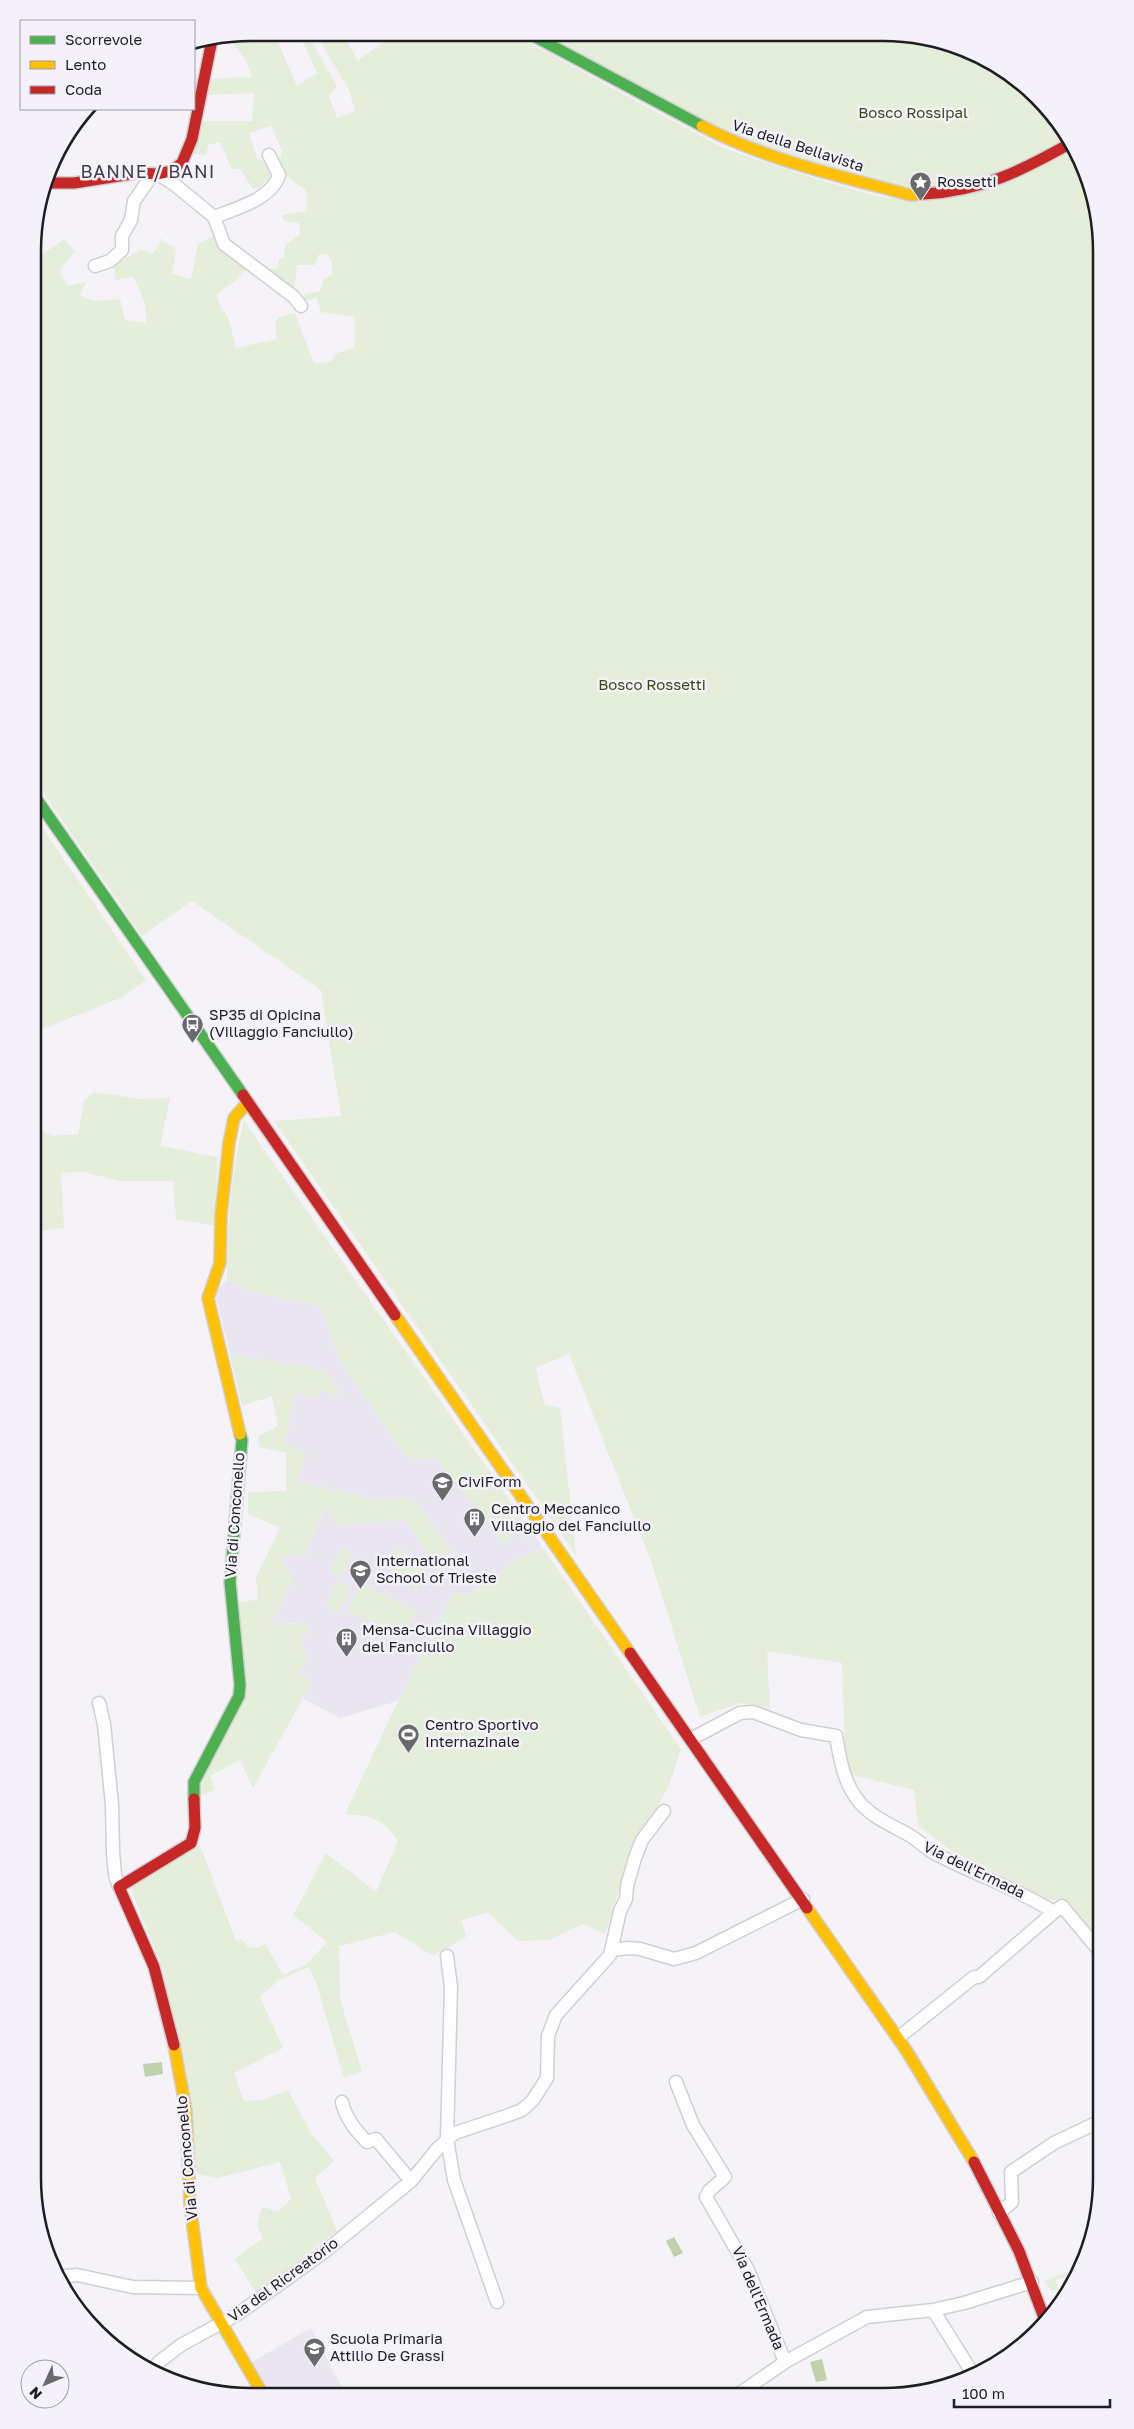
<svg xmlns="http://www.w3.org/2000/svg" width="1134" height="2429" font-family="'Golos Text',sans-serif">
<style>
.built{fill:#eae6f1}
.green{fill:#e4eedb}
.water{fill:#c0d1ac}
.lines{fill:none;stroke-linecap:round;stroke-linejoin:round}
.street-casing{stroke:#d0cfd2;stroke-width:15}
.fast-casing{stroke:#d0cfd2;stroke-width:14}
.slow-casing{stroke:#d0cfd2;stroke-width:14}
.jam-casing{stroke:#d0cfd2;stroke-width:14}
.street{stroke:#fefdfe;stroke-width:12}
.fast{stroke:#4caf50;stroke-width:11}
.slow{stroke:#ffc107;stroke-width:11}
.jam{stroke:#c62828;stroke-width:11}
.labels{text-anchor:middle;stroke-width:5;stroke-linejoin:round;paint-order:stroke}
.park-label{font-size:15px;fill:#364c11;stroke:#f4f1fa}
.street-label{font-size:15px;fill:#1f1e21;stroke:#f4f1fa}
.poi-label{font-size:15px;fill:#1f1e21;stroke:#f4f1fa;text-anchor:start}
.quarter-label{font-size:18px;letter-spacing:1px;fill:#424047;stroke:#f4f1fa}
.rim{fill:none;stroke:#1f1e21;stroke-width:2.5}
</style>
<rect width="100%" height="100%" fill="#f5f3f8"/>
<path class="built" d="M227 1280 258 1293 320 1306 343 1366 437 1459 504 1544 517 1533 523 1519 543 1548 519 1558 470 1595 453 1593 398 1701 340 1718 302 1698 312 1682 299 1673 298 1636 310 1631 296 1623 270 1625 293 1577 279 1557 304 1554 327 1506 339 1525 406 1519 441 1573 451 1551 412 1497 376 1499 299 1482 285 1446 294 1393 318 1397 320 1390 336 1395 319 1368 230 1355 215 1292Z
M311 2328 344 2391 339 2393H269L252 2362Z"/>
<path class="green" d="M252 33H274L297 86 317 73 299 33H307L337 86 329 96 337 118 355 111 349 90 315 33H341L358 60 386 41 381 33 513 34 723 148 820 180 878 196 906 200 1073 148 1094 195 1101 252V1944L1067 1900H1051L953 1852 918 1826 914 1790 852 1775 845 1753 842 1663 767 1651 770 1708 740 1703 700 1717 651 1561 569 1354 536 1368 544 1404 560 1408 576 1555 274 1121 341 1116 321 990 192 901 142 936 33 778V261L64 239 75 251 60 271 68 286 86 282 80 295 93 301 120 299 125 320 146 323C147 305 142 292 133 277L115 280V264L141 250 152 254 160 245V238L176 250 172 274 191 279 198 244 217 234 222 251 246 270 233 283 216 294 219 303 229 320 236 348 277 339 275 322 279 317 295 313 314 364 331 361 337 353 354 348 355 317 321 312 317 298 305 301 304 294 320 291 324 279 332 275V260L327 255 319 254 315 265H297L294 291 267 270 278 268 279 259 284 258 285 246 300 234 299 223 284 221 282 215 307 211 306 190C291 179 275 172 282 151L271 126 249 133 257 159 265 162 272 175 260 187 253 189 240 169H232L220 142 208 145 206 156 192 153 203 121H252L254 93 207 95 210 79 252 77C248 62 238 46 225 38Z
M543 34 925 37 979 55 1027 87 1065 130 1068 138 1008 170 972 182 905 189 731 137Z
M33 814 146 980 123 997 33 1033Z
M94 1092 140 1099 170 1098 160 1146 217 1157 216 1226 176 1219 173 1181H120L83 1172 61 1173 64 1228 33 1232V1167L36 1161 33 1158V1126L52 1136 78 1134 84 1101Z
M244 1121 523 1519 517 1533 504 1545 437 1459H408L343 1366 320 1306 258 1293 227 1280C228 1226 230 1173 244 1121Z
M230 1355 319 1368 325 1371 340 1392 336 1395 320 1390 319 1397 294 1393 285 1446 305 1452 299 1482 376 1499 412 1497 451 1551 441 1573 406 1520 339 1525 326 1507 304 1554 280 1557 293 1576 270 1625 305 1623 310 1631 299 1636 308 1660 299 1673 312 1682 253 1788 240 1760 210 1776 215 1790 199 1796 203 1778 236 1715 238 1603 258 1599 256 1577 280 1528 248 1514V1492L286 1491V1453L259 1447 258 1436 278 1426 272 1396 242 1406Z
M395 1546 430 1572 415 1591 381 1564Z
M341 1547 353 1553 341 1578 329 1572Z
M543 1548 681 1749 669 1785 657 1808 635 1840 605 1934 582 1924 549 1940 518 1941 488 1912 462 1920 466 1937 433 1956 395 1932 339 1946 340 1999 362 2071 344 2078 316 1982 309 1967 279 1980 260 1997 283 2048 234 2073 244 2101 263 2100 288 2090 311 2133 334 2161 315 2178 337 2231 256 2293 235 2259 263 2238 257 2226 262 2207 279 2211 291 2199 280 2162 218 2178 197 2174 164 1972 130 1887 200 1845 236 1941 241 1939 248 1947 258 1948 265 1944 283 1975 307 1964 327 1942 293 1915 326 1853 376 1892 398 1841C383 1818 371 1816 345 1814L398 1701 453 1593 470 1595 519 1558Z
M337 1582 350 1588 338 1612 326 1607Z
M360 1583 417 1611 403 1639 347 1611Z
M1081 2267 1078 2273 1056 2280 1059 2290 1052 2291 1044 2281Z"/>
<path class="water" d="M162 2062 163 2074 145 2077 143 2064Z
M674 2237 683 2253 674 2257 666 2241Z
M822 2359 827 2380 816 2382 810 2362Z"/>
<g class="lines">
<defs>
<path id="street" d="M158 174 175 185 214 217 224 244 294 297 301 306
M214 217C235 209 272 199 279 175L269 155
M95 266 110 261 122 250V236L131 220 134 201 153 174
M99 1703 104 1724 112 1805 113 1853 115 1875 119 1887
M691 1739 740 1713 753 1712 801 1730 836 1736C840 1760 844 1785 861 1804 874 1818 893 1826 909 1835 918 1840 925 1848 934 1853 974 1874 1016 1888 1054 1912L1062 1906 1101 1953
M612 1950 628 1948 640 1949 674 1959 696 1953 803 1899
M447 1956 451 1987 447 2139 454 2180 497 2302
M898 2038 974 1977H979L1054 1912
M676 2082 693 2125 725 2177 709 2191 706 2197 748 2270 785 2362
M342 2102C345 2117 356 2131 367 2142L376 2139 411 2181
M999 2213 1012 2202 1011 2172 1054 2143 1094 2124 1101 2123
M65 2276 77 2275 133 2287 201 2288
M933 2310 973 2374
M151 2372 159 2362 181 2345 238 2314 323 2253 411 2181 438 2148 455 2133 509 2115 522 2110 533 2100 547 2078 548 2036 556 2015 610 1955 620 1911 626 1899 627 1886 635 1858 642 1840 664 1811
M736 2396 785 2362 867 2317 933 2310 964 2303 1032 2282"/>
<path id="fast" d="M530 34 702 126
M33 794 243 1095
M194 1799V1782L239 1696 240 1685 230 1582 242 1440 240 1434"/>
<path id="slow" d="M702 126C766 160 840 176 910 195L924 194
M395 1315 630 1653
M240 1434 208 1298 220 1263 221 1215 229 1143 234 1118 247 1103
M807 1908 906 2050 974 2162
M174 2045 186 2110 190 2204 201 2288 262 2393"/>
<path id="jam" d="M48 183H74L138 173 158 174 171 171 182 163 192 139 212 40
M924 194C982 191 1021 171 1071 143
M243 1095 395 1315
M630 1653 807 1908
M174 2045 154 1967 119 1887 191 1843 195 1828 194 1799
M974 2162 1019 2251 1046 2323"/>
</defs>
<use href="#street" class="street-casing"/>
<use href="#fast" class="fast-casing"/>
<use href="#slow" class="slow-casing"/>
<use href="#jam" class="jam-casing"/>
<use href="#street" class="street"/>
<use href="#fast" class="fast"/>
<use href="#slow" class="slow"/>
<use href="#jam" class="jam"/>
</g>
<defs>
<symbol id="sight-pin" viewBox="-11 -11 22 30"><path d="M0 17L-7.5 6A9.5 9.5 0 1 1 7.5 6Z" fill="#6a696c" stroke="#f4f1fa"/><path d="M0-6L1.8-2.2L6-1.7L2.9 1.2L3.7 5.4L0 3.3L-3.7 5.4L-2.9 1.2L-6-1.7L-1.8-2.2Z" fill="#fff"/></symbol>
<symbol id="bus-pin" viewBox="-11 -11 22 30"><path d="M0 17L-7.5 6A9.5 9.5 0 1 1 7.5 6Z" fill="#6a696c" stroke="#f4f1fa"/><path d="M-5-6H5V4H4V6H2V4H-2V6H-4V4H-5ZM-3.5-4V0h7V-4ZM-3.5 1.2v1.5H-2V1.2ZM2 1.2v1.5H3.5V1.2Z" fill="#fff"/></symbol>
<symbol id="school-pin" viewBox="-11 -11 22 30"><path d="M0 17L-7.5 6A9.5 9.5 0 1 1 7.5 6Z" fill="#6a696c" stroke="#f4f1fa"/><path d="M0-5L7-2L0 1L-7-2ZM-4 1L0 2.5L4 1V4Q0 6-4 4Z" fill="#fff"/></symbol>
<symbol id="building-pin" viewBox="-11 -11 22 30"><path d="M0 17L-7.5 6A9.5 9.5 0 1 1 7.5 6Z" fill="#6a696c" stroke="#f4f1fa"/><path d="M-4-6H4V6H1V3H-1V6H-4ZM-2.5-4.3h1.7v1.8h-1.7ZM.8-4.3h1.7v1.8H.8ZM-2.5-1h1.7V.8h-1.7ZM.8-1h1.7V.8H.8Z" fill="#fff"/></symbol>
<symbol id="stadium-pin" viewBox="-11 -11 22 30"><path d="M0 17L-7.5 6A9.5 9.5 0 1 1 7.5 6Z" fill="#6a696c" stroke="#f4f1fa"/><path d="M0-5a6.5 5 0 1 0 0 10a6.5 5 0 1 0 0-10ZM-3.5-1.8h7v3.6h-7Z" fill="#fff"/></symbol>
</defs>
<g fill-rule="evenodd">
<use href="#sight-pin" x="908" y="170" width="25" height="34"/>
<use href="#bus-pin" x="180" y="1012" width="25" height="34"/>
<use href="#school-pin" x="430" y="1470" width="25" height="34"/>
<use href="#building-pin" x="462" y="1506" width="25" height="34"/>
<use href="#school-pin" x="348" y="1558" width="25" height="34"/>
<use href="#building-pin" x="334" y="1626" width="25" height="34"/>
<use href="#stadium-pin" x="396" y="1722" width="25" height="34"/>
<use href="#school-pin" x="302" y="2336" width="25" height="34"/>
</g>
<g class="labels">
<g class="park-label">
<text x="913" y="118">Bosco Rossipal</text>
<text x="652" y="690">Bosco Rossetti</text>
</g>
<g class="street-label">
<text transform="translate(798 146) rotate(18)" y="5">Via della Bellavista</text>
<text transform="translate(235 1515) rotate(-86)" y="5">Via di Conconello</text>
<text transform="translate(974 1870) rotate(26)" y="5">Via dell'Ermada</text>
<text transform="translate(187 2158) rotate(-95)" y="5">Via di Conconello</text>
<text transform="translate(283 2280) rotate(-36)" y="5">Via del Ricreatorio</text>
<text transform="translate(758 2298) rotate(67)" y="5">Via dell'Ermada</text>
</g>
<g class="poi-label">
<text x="937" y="187">Rossetti</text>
<text x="209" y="1020">SP35 di Opicina<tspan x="209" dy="17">(Villaggio Fanciullo)</tspan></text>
<text x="458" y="1487">CiviForm</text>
<text x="491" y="1514">Centro Meccanico<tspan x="491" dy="17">Villaggio del Fanciullo</tspan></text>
<text x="376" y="1566">International<tspan x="376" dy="17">School of Trieste</tspan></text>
<text x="362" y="1635">Mensa-Cucina Villaggio<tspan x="362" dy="17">del Fanciullo</tspan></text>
<text x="425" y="1730">Centro Sportivo<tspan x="425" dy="17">Internazinale</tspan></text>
<text x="330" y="2344">Scuola Primaria<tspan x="330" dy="17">Attilio De Grassi</tspan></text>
</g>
<g class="quarter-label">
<text x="148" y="178">BANNE / BANI</text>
</g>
</g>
<path d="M0 0H1134V2429H0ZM251 41H883A210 210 0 0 1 1093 251V2178A210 210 0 0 1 883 2388H251A210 210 0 0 1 41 2178V251A210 210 0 0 1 251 41Z" fill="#f4f1fa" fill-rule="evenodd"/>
<path class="rim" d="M251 41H883A210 210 0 0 1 1093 251V2178A210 210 0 0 1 883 2388H251A210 210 0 0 1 41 2178V251A210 210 0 0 1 251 41Z"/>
<rect x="20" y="20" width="175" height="90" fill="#f4f1fa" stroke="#9f9da3"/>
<rect x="30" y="36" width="25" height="8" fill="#4caf50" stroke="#9f9da3"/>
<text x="65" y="45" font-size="15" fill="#1f1e21">Scorrevole</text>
<rect x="30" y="61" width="25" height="8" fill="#ffc107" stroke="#9f9da3"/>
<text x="65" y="70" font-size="15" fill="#1f1e21">Lento</text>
<rect x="30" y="86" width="25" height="8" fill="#c62828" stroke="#9f9da3"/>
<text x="65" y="95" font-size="15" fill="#1f1e21">Coda</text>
<g transform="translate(45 2384) rotate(226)"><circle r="24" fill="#f4f1fa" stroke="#9f9da3"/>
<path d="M0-4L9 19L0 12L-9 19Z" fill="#6a696c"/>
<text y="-8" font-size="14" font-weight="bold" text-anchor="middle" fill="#1f1e21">N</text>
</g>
<path d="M954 2399v8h156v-8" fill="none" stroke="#1f1e21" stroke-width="2.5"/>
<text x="962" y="2399" font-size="15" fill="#1f1e21" stroke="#f4f1fa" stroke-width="4" paint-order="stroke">100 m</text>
</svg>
